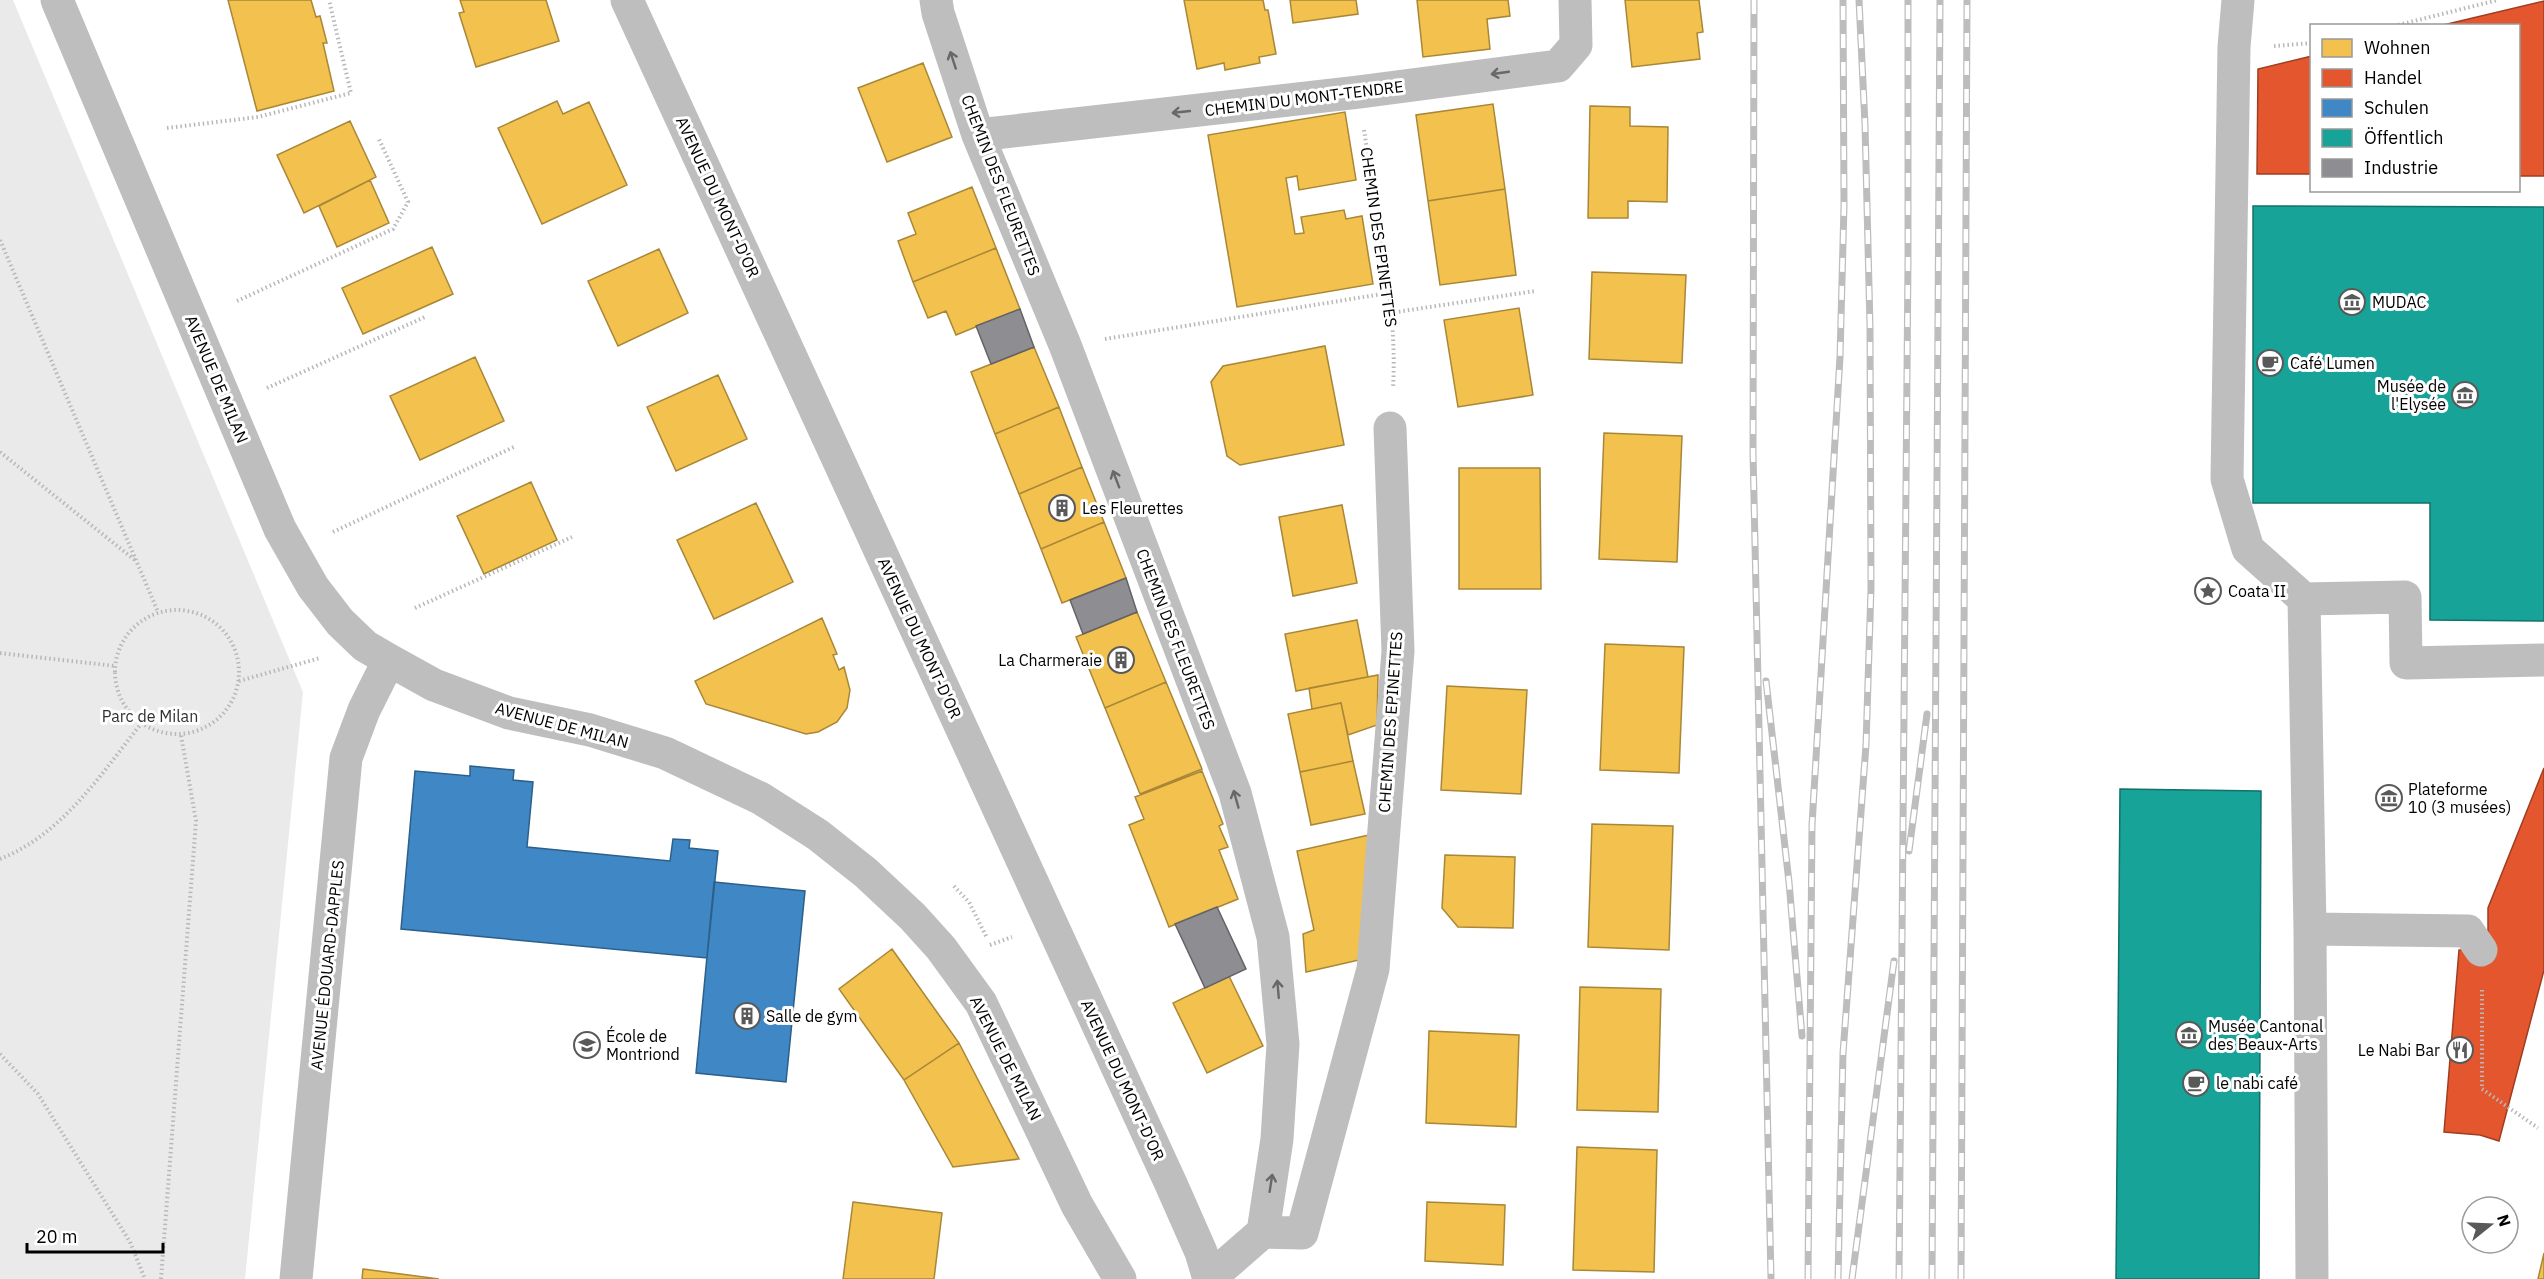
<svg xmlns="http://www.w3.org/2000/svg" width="2544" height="1279" font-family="'IBM Plex Sans',sans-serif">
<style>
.green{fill:#eaeaea}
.homes{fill:#f2c14e;stroke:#a98737;stroke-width:1.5}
.shops{fill:#e4572e;stroke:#a03d20;stroke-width:1.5}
.schools{fill:#3f88c5;stroke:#2c5f8a;stroke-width:1.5}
.public{fill:#17a398;stroke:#10726a;stroke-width:1.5}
.industry{fill:#8d8d92;stroke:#636366;stroke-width:1.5}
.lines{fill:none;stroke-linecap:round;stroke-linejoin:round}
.path{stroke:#b8b8b8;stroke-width:4;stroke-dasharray:1.5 3;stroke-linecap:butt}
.minor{stroke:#bebebe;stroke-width:33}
.rail-casing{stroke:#bdbdbd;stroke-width:7}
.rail{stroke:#fff;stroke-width:4.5;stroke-dasharray:14;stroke-linecap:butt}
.oneway{stroke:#686868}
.labels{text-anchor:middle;stroke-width:6;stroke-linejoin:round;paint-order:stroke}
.street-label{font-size:16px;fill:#000;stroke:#fff}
.poi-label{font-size:16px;fill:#000;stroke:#fff;text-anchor:start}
.park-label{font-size:16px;fill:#303030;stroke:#fff}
</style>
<rect width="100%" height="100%" fill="#fff"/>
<path class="green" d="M0 0H13L303 692 245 1279H0Z"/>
<path class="homes" d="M228 0H311L316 17 320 16 327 43H323L334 91 257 111Z
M460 0H546L559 41 476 67 459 13 464 12Z
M1184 0H1263L1265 10H1268L1276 54 1259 57 1260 63 1225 70 1224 63 1197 69Z
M1290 0H1356L1358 14 1293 23Z
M1417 0H1508L1510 16 1487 19 1490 49 1423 57Z
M1625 0H1699L1703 32 1697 33 1700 59 1632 67Z
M923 63 952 137 887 162 858 88Z
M557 101 563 114 589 102 627 185 542 224 498 128Z
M1493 104 1505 189 1428 201 1416 115Z
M1590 106 1630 107V126L1668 127 1667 202 1628 201V218H1588Z
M1345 112 1356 180 1299 190 1297 176 1286 178 1295 234 1304 233 1301 217 1344 210 1346 219 1362 216 1373 284 1237 307 1208 135Z
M350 121 376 177 304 213 277 155Z
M370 180 389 223 337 247 319 206Z
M972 187 996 248 913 282 898 241 916 234 908 213Z
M1505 189 1516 275 1440 285 1428 201Z
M432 247 453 294 363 334 342 288Z
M996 248 1020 309 956 335 946 311 928 318 913 282Z
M659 249 688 313 618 346 588 281Z
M1592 272 1686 275 1682 363 1589 359Z
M1519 308 1533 395 1458 407 1444 320Z
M1325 346 1344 445 1240 465 1227 456 1211 382 1223 366Z
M1034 347 1059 407 995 434 971 372Z
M475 357 504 421 420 460 390 396Z
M718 375 747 439 676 471 647 407Z
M1059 407 1082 467 1019 494 995 434Z
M1604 433 1682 436 1677 562 1599 559Z
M1082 467 1104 522 1041 549 1019 494Z
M1459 468H1540L1541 589H1459Z
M531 482 557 540 484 574 457 516Z
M756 503 793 582 714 619 677 540Z
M1342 505 1357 583 1293 596 1279 517Z
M1104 522 1126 578 1062 603 1041 549Z
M1137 612 1166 682 1105 708 1076 637Z
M822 618 837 654 833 655 839 670 844 667 850 690 847 708 837 722 818 732 806 734 706 704 695 681Z
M1357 620 1368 677 1296 691 1285 634Z
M1605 644 1684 647 1679 773 1600 770Z
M1378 675 1377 725 1348 735 1341 703 1312 709 1309 688Z
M1166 682 1202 769 1140 794 1105 708Z
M1447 686 1527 690 1521 794 1441 790Z
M1341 703 1353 761 1300 772 1288 714Z
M1353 761 1365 814 1311 825 1300 772Z
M1202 771 1223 824 1219 826 1228 847 1219 850 1238 899 1169 927 1129 825 1144 819 1135 797Z
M1592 824 1673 826 1669 950 1588 947Z
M1369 835 1368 958 1306 972 1303 934 1314 930 1297 851Z
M1445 855 1515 857 1513 928 1458 927 1442 908Z
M892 949 959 1043 904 1080 839 989Z
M1229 976 1263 1046 1207 1073 1173 1003Z
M1580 987 1661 989 1658 1112 1577 1110Z
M1429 1031 1519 1035 1516 1127 1426 1123Z
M959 1043 1019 1159 953 1167 904 1080Z
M1577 1147 1657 1150 1654 1272 1573 1270Z
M853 1202 942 1213 934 1279H843Z
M1427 1202 1505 1205 1503 1265 1425 1261Z
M2544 1253V1279H2538Z
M363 1269 439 1279H362Z"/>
<path class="shops" d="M2544 1V176H2518V26H2439Z
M2312 56V174H2257L2258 69Z
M2544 768V970L2499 1141 2480 1135 2444 1132 2459 950H2488V908Z"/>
<path class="schools" d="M470 766 514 770 513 780 533 782 527 847 670 861 673 839 690 840 689 848 718 851 707 958 401 929 415 771 470 776Z
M714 882 805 891 786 1082 696 1073Z"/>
<path class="public" d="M2253 206 2544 207V621L2430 620V503H2253Z
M2120 789 2261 791 2259 1279H2116Z"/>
<path class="industry" d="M1020 309 1034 347 991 364 976 326Z
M1126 578 1137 612 1083 634 1070 600Z
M1217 907 1246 969 1205 988 1175 924Z"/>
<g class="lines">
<path class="path" d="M2394 26 2498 0
M2274 46 2312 43
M167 128 258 117 351 93 329 0
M1364 130C1376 210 1398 308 1393 388
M0 240 158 612
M237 301 393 229 408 202 378 137
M1390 313 1535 291
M1105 339 1388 293
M267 388 425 317
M0 452 136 561
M333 532 516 446
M415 608 572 537
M115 672a62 62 0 1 1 124 0a62 62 0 1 1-124 0Z
M0 653 115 666
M239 681 320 658
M0 859C63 834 100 775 141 724
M954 886 969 902 987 938
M990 945 1012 937
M2482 990V1089L2538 1128
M0 1054 38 1094 130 1242 145 1279
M161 1279 196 821 181 735"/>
<path class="minor" d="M57 0 280 529 313 587 340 622 365 646 389 660 434 685 509 713 590 730 665 753 760 798 818 835 866 873 913 917 941 948 981 1003 1077 1205 1120 1279
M627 0 1171 1184 1201 1252 1209 1279
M936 0 938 13 978 135 1065 345 1235 793 1273 937 1283 1044 1277 1139 1263 1232 1209 1279
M2238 0 2234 47 2227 479 2248 549 2304 599 2310 929
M978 135 1359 92 1558 66 1576 45 1575 0
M2304 599 2405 597 2406 663 2544 660
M1263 1232 1302 1233 1373 969 1398 651 1390 428
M296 1279 346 758 364 710 389 660
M2312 1279 2310 929 2468 931 2481 950"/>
<defs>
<path id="rail" d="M1754 0 1753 452 1771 1279
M1766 681 1789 882 1802 1036
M1909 851 1927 714
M1808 1279 1812 825 1840 357 1844 205 1843 0
M1838 1279 1843 1053 1866 745 1871 588 1870 327 1865 124 1859 0
M1852 1279 1894 961
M1899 1279 1908 260V0
M1932 1279 1940 0
M1961 1279 1967 0"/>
</defs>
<use href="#rail" class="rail-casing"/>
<use href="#rail" class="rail"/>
</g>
<defs><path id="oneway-shaft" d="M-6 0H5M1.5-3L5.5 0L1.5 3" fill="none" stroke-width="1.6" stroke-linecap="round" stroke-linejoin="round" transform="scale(1.5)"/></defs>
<g class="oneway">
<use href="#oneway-shaft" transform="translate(953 60) rotate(-108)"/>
<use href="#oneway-shaft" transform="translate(1500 73) rotate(172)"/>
<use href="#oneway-shaft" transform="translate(1181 112) rotate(174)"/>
<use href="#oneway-shaft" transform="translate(1116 479) rotate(-111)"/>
<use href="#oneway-shaft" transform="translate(1236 799) rotate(-106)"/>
<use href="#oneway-shaft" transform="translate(1278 989) rotate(-95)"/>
<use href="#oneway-shaft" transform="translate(1271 1183) rotate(-81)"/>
</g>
<defs>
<symbol id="museum-ring" viewBox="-11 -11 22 22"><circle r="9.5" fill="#fff" stroke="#595959" stroke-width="1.5"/><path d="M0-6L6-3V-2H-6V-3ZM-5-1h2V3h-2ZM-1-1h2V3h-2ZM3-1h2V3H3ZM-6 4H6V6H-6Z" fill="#595959"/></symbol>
<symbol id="cafe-ring" viewBox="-11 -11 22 22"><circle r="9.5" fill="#fff" stroke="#595959" stroke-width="1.5"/><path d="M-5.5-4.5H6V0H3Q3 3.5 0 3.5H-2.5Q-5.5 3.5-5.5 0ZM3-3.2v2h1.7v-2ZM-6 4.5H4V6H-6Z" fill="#595959"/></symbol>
<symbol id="building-ring" viewBox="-11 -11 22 22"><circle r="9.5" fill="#fff" stroke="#595959" stroke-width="1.5"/><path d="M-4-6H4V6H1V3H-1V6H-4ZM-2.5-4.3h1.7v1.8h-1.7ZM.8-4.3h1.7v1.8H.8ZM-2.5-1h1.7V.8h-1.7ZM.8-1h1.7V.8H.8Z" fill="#595959"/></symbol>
<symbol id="sight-ring" viewBox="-11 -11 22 22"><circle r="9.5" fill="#fff" stroke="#595959" stroke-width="1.5"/><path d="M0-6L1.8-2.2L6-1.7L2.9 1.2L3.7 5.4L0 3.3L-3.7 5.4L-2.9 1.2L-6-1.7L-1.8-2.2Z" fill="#595959"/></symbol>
<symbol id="school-ring" viewBox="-11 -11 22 22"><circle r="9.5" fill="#fff" stroke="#595959" stroke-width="1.5"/><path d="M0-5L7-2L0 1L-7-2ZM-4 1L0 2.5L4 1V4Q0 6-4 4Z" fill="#595959"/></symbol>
<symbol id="restaurant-ring" viewBox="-11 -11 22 22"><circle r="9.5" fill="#fff" stroke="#595959" stroke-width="1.5"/><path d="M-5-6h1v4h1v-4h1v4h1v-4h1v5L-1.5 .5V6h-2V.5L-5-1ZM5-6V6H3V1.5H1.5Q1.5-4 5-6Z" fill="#595959"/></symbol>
</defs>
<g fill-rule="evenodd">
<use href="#museum-ring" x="2337" y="287" width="30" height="30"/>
<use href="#cafe-ring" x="2255" y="348" width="30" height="30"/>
<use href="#museum-ring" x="2450" y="380" width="30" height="30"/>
<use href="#building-ring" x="1047" y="493" width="30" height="30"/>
<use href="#sight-ring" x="2193" y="576" width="30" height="30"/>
<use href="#building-ring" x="1106" y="645" width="30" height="30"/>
<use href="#museum-ring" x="2374" y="783" width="30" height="30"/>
<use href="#building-ring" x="732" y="1001" width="30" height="30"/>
<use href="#museum-ring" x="2174" y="1020" width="30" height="30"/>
<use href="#school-ring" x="572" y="1030" width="30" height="30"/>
<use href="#restaurant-ring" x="2445" y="1035" width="30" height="30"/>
<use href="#cafe-ring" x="2181" y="1068" width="30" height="30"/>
</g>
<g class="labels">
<g class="street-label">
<text transform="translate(1304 98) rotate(-7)" y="6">CHEMIN DU MONT-TENDRE</text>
<text transform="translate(1001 185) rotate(69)" y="6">CHEMIN DES FLEURETTES</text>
<text transform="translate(718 197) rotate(65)" y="6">AVENUE DU MONT-D'OR</text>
<text transform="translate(1379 237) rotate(82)" y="6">CHEMIN DES EPINETTES</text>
<text transform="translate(217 379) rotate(67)" y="6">AVENUE DE MILAN</text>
<text transform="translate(920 638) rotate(65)" y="6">AVENUE DU MONT-D'OR</text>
<text transform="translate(1176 639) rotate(69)" y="6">CHEMIN DES FLEURETTES</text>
<text transform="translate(1390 722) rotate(-86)" y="6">CHEMIN DES EPINETTES</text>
<text transform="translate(562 725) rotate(15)" y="6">AVENUE DE MILAN</text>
<text transform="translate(327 965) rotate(-84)" y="6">AVENUE ÉDOUARD-DAPPLES</text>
<text transform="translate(1006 1058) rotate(63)" y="6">AVENUE DE MILAN</text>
<text transform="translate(1123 1080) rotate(65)" y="6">AVENUE DU MONT-D'OR</text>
</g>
<g class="poi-label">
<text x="2372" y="308">MUDAC</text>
<text x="2290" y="369">Café Lumen</text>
<text x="2446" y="392" text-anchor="end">Musée de<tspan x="2446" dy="18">l'Elysée</tspan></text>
<text x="1082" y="514">Les Fleurettes</text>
<text x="2228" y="597">Coata II</text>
<text x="1102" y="666" text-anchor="end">La Charmeraie</text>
<text x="2408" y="795">Plateforme<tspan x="2408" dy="18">10 (3 musées)</tspan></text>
<text x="766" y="1022">Salle de gym</text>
<text x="2208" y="1032">Musée Cantonal<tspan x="2208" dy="18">des Beaux-Arts</tspan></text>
<text x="606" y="1042">École de<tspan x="606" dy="18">Montriond</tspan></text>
<text x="2440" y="1056" text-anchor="end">Le Nabi Bar</text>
<text x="2216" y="1089">le nabi café</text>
</g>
<g class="park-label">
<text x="150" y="722">Parc de Milan</text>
</g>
</g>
<rect x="2310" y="24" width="210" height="168" fill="#ffffff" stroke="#999999" stroke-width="1.5"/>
<rect x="2322" y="39" width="30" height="18" fill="#f2c14e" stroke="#999999" stroke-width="1.5"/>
<text x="2364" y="54" font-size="18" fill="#000000">Wohnen</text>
<rect x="2322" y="69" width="30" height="18" fill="#e4572e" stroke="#999999" stroke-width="1.5"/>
<text x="2364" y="84" font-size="18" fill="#000000">Handel</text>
<rect x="2322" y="99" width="30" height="18" fill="#3f88c5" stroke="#999999" stroke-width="1.5"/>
<text x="2364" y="114" font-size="18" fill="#000000">Schulen</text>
<rect x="2322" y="129" width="30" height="18" fill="#17a398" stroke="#999999" stroke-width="1.5"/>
<text x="2364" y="144" font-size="18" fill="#000000">Öffentlich</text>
<rect x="2322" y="159" width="30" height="18" fill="#8d8d92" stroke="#999999" stroke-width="1.5"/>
<text x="2364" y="174" font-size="18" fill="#000000">Industrie</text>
<g transform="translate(2490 1225) rotate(72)"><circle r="28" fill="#ffffff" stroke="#999999" stroke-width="1.5"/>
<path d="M0-4.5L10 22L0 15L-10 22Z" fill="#595959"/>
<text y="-9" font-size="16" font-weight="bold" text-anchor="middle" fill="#000000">N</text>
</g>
<path d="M27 1243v9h136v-9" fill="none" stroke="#000000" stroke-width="3"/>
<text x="36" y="1243" font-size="18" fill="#000000" stroke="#ffffff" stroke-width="4.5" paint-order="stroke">20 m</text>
</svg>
